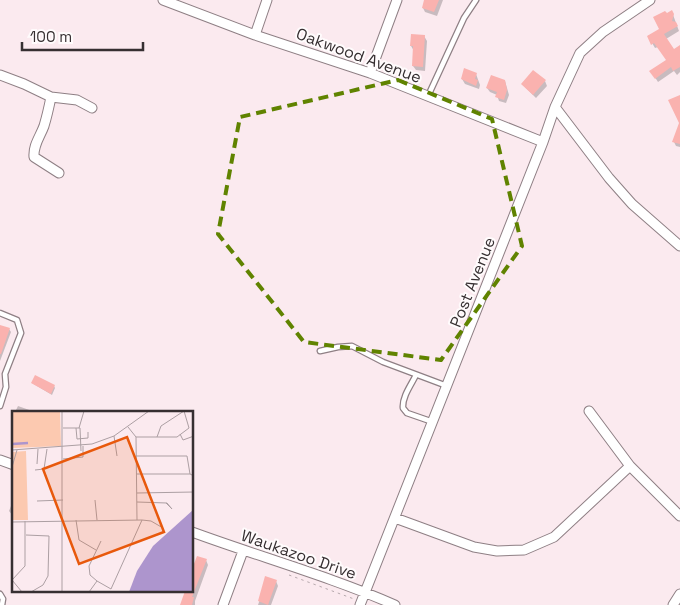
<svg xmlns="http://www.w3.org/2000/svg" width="680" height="605" font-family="'Space Grotesk',sans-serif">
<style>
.shadow{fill:#0003}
.building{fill:#fab2af}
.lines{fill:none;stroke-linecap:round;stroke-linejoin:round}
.lane-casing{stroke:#8e7f84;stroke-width:7}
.street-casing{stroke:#8e7f84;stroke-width:11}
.path{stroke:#b6a9ad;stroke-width:1;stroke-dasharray:2.5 4;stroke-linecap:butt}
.lane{stroke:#fff;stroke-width:4.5}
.street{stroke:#fff;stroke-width:9}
.marked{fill:none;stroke:#608300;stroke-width:4;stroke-dasharray:10 6;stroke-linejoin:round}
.labels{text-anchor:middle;stroke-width:4;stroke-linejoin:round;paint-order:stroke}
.street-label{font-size:16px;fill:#362f31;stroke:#fffbfc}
.inset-river{fill:none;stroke:#ad95cd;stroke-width:2.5}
.inset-road{fill:none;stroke:#ac9fa3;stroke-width:1}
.view{fill:#e8590c;fill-opacity:0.15;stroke:#e8590c;stroke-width:2.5}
.inset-edge{fill:none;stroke:#362f31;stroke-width:2.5}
</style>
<rect width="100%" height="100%" fill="#fbeaef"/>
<path class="shadow" d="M426 0H443L437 16 425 12 423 8Z
M672 12 679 31 666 39 674 50 680 48V72L677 75 674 71 658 82 651 71 667 60 658 47 655 48 648 36 661 29 666 15Z
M424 36 427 41 425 71 416 70 413 66 414 51 411 46Z
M476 74 480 85 479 89 465 84 462 79Z
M505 81 509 95 506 103 499 101 497 95 490 92 487 88Z
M545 81 547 86 536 98 522 84Z
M680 134V147L676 146 674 142Z
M0 326 9 329 11 332 0 361Z
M32 383 54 386 55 388 52 395Z
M18 406 35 412H15Z
M13 501 14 502V522L12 519 13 516 9 511Z
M206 560 208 565 195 601V605H181L192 591Z
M276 581 278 586 271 605H258L264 587Z"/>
<path class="building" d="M424 0H439L434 12 422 8Z
M672 10 674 14 672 21 676 22 678 26 664 34 674 49 680 45V67L673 71 671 67 655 79 649 71 666 60 654 43 651 45 647 36 659 29 653 17 665 11 667 13Z
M411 34 425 35 423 67 412 66 413 46H410Z
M464 68 477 73 475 79 478 80 476 86 461 79Z
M533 70 546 80 533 95 521 84Z
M491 75 505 80 507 90 504 100 495 97 497 92 486 88Z
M680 95V144L672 142 679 123 668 100Z
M0 325 10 328 1 354H0Z
M35 375 55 385 51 394 31 383Z
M197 556 207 559 192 597H194L192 605H180L185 591H192V569Z
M265 576 277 580 268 605 258 601Z"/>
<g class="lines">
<defs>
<path id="lane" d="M428 96 464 18 476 0
M0 313 17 320 21 333 5 374 6 387 0 406
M320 351 338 347 352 346 383 362 447 386
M416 375C411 385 402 397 403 408L407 413 433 422
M0 594 3 599 2 605"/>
<path id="street" d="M163 0 255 35 370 73 543 142
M255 35 267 0
M370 73 397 0
M0 75 24 84 51 97 77 100 92 108
M51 97C49 107 47 116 44 126 40 137 33 145 34 157L59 173
M555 107 609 178 632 204 680 246
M589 411 630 466 680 516
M0 460 14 465
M395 518 474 547 497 551 524 550 554 537 630 466
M192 532C260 557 329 576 395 605
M223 605 243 551
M360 605 543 142 555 107 580 53 603 32 650 0
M673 605 680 594"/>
</defs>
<use href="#lane" class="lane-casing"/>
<use href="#street" class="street-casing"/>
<path class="path" d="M289 575 354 599"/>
<use href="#lane" class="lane"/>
<use href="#street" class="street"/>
</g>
<path class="marked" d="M398 80 492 119 522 246 441 360 304 342 218 234 240 117Z"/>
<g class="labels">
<g class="street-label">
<text transform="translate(359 55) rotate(20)" y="6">Oakwood Avenue</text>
<text transform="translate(472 282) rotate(-68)" y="6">Post Avenue</text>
<text transform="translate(299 554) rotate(19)" y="6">Waukazoo Drive</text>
</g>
</g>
<g transform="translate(12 411)">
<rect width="181" height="181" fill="#fbeaef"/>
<path d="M0 0H48L49 35 0 37ZM14 40 16 109H0V41Z" fill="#fcc9b0"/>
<path d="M181 99V181H117L125 160 141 135Z" fill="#ad95cd"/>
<path class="inset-river" d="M0 33 16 32"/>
<path class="inset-road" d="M116 16 124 26 125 109M51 17H68L69 40M64 17 65 28 76 27V21M67 17 72 0M168 23 171 29 182 25M102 25 105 45M124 26H165L177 17 172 0M145 26 149 15 172 0M0 39 80 33 102 25 137 0M124 45H175L178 63 182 65M51 48 71 46V35M25 53 26 38M0 56 5 39M23 59 32 58 35 38M124 63H178M125 82 182 81M83 89 85 109M25 90 51 89M125 91 155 92 160 98 154 92M64 109 67 129 84 139M0 111 130 109 139 110 151 117M14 124 37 125 36 165 31 174 19 181M0 169 13 155V110M0 169 10 181M85 170 78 164 77 155 89 130M50 181V0M77 181 85 170 99 178 130 109"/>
<path class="view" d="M115 26 152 121 67 153 31 58Z"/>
<rect width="181" height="181" class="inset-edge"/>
</g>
<path d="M22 42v8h121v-8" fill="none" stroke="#362f31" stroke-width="2.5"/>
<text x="30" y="42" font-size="15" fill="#362f31" stroke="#fffbfc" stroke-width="4" paint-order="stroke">100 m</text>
</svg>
